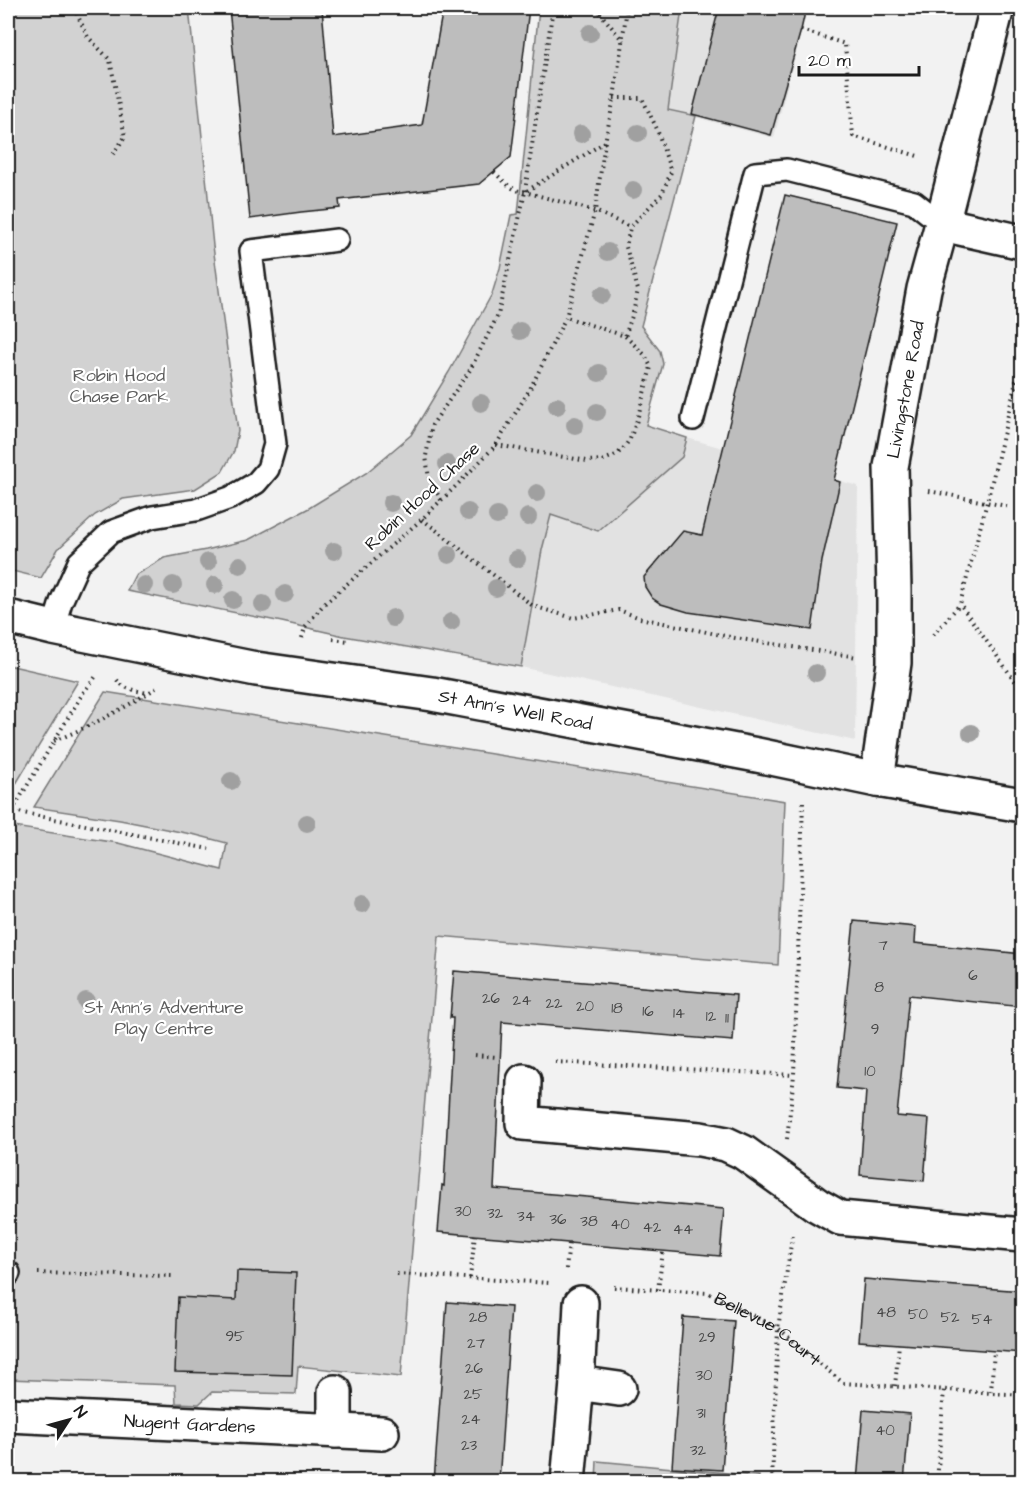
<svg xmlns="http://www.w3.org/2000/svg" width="1030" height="1489" font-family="'Architects Daughter',sans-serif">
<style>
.built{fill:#e2e2e2}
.green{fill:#d2d2d2;stroke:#777;stroke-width:1.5}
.building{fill:#bdbdbd;stroke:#1c1c1c;stroke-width:1.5}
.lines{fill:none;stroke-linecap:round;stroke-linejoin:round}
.lane-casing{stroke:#1c1c1c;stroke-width:26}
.street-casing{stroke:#1c1c1c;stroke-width:38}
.secondary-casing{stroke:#1c1c1c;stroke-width:38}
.path{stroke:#1c1c1c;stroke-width:4;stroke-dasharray:1.5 4.5;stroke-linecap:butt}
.lane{stroke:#fff;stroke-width:21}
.street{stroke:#fff;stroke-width:33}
.secondary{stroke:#fff;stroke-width:33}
.tree{fill:#a0a0a0}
.labels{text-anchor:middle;stroke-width:4.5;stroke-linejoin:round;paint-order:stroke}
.number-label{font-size:15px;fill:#444}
.park-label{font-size:18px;fill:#5c5c5c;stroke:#fff}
.street-label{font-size:18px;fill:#1c1c1c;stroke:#fff}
</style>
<rect width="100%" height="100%" fill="#f2f2f2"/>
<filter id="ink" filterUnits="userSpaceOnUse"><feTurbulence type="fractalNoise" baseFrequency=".0167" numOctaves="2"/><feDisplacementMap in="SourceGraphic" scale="12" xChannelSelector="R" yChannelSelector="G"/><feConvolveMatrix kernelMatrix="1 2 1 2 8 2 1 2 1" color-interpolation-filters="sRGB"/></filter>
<g filter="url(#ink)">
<path class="built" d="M682 8H807L774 138 668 110Z
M687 438 858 486 855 741 521 667 542 550 551 515 682 457Z"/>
<path class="green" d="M8 8H189L213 246 238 431 234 451 222 472 195 489 123 499 95 515 58 549 41 578 8 570Z
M539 8H682L668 110 696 116 641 326 660 351 663 364 646 425 687 438 682 457 598 531 551 515 542 550 521 667 344 636 282 622 127 591 135 575 164 558 206 550 248 540 309 508 366 473 411 435 449 372 492 294 500 268 511 215 518 214Z
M8 665 78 681 8 797Z
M105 692 785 801 778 965 439 936 401 1377 298 1366 296 1394 212 1392 199 1404 176 1403 175 1385 8 1379V826L118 843 222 870 227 843 196 835 120 820 34 807Z
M597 1461 759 1476 758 1481H596Z"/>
<path class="building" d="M229 8H322L333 137 422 125 443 8H529L511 157 479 184 339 200 340 208 301 212 250 219Z
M719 8H806L801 30 771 135 692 114Z
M785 195 897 222 834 480 840 482 822 561 812 630 688 612 661 604 652 598 645 587 644 577 683 531 702 535Z
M854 921 916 927 915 943 1023 954V1007L909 995 897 1116 929 1119 924 1181 860 1175 866 1091 837 1088Z
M454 971 736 995 733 1041 502 1022 494 1189 724 1209 720 1256 438 1232 442 1185 444 1186 453 1018H450Z
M237 1271 296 1273 292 1375 175 1372 178 1297 236 1300Z
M864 1279 1023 1291V1353L859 1341Z
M447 1302 511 1307 499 1482H434Z
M683 1317 734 1321 722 1470 672 1467Z
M863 1410 910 1414 904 1482H857Z"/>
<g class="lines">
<defs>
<path id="lane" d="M693 419 755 173 787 170 914 202 942 224
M53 628 61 602 79 562 111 532 152 517 196 510 230 498 256 483 268 469 275 444 251 251 337 240
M8 1275 9 1273"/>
<g id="street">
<path d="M942 224 1022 242"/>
<path id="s2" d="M877 780 894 663V589L891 467 924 289 942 224 997 8"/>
<path d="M524 1081 523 1123 700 1139 726 1144 743 1152 817 1205 840 1218 1022 1235"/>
<path d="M577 1383 619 1389"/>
<path id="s3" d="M8 1415 382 1433"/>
<path d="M335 1431V1392"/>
<path d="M568 1482 577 1383 581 1303"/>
</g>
<g id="secondary">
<path id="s4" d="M8 617 53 628 256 669 432 694 757 755 877 780 1022 805"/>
</g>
</defs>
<use href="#lane" class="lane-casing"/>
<use href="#street" class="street-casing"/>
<use href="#secondary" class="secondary-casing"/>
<g class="path">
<path d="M52 8H56"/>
<path d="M74 8 88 37 110 60 125 137 113 154"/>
<path d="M596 8 623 41"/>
<path d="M801 30 845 44 853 136 921 157"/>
<path d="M614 98H642L657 129 671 172 662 194 630 227 626 247 638 290 633 313 625 336"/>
<path d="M494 172C504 181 511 191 525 192L595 211 630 227"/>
<path d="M525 191 553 8"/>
<path d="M1022 357 987 502 960 604 1022 691"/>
<path d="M496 445 587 461 604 460 616 455 623 449 630 439 637 420 651 367 645 355 625 336 566 317"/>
<path d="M929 491 1011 507"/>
<path d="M441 500 429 479 426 456 432 425 470 370 498 315 525 192 605 142"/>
<path d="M422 519 533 606 573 618 619 610 640 618 735 638 857 657"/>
<path d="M933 635 960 604"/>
<path d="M302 638 305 627 324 604 422 519 457 485 496 445 530 389 566 317 595 211 605 142 614 98 627 8"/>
<path d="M333 639 349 641"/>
<path d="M117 680C125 690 135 690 147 693"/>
<path d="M54 741C91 726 123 709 156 688"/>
<path d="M8 810 209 849"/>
<path d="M12 811 83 693 97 675"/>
<path d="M475 1055 496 1057"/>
<path d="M555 1062 794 1075"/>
<path d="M787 1139 794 1075 803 802"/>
<path d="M566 1269 569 1243"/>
<path d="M38 1273 172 1276"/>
<path d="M397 1274 550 1283"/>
<path d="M470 1278 475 1235"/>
<path id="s1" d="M614 1287 708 1293 778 1328 843 1383 1022 1395"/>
<path d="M658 1290 663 1251"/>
<path d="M895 1386 899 1344"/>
<path d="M991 1392 994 1351"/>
<path d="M772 1482 778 1328 792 1238 791 1233"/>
<path d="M937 1482 944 1389"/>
</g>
<use href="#lane" class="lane"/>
<use href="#street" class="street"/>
<use href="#secondary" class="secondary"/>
</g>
<g class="tree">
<circle cx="590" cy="33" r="9"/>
<circle cx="638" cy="133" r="9"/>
<circle cx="581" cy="134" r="9"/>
<circle cx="633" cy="190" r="9"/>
<circle cx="608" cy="252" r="9"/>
<circle cx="602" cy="295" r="9"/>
<circle cx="520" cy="331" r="9"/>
<circle cx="599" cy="373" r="9"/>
<circle cx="481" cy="403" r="9"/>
<circle cx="557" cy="406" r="9"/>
<circle cx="597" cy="412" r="9"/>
<circle cx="575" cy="425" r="9"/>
<circle cx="447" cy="464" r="9"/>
<circle cx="537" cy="493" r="9"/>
<circle cx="391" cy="503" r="9"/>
<circle cx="468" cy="512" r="9"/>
<circle cx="497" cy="516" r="9"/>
<circle cx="528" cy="517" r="9"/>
<circle cx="334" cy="551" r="9"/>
<circle cx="449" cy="555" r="9"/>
<circle cx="517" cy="559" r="9"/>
<circle cx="208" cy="562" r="9"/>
<circle cx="240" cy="565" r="9"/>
<circle cx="144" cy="585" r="9"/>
<circle cx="173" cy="585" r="9"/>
<circle cx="215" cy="585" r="9"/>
<circle cx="496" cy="588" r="9"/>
<circle cx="285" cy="594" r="9"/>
<circle cx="233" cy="600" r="9"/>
<circle cx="263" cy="604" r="9"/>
<circle cx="393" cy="618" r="9"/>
<circle cx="451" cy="622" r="9"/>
<circle cx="816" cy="673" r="9"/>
<circle cx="971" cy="733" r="9"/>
<circle cx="231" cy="781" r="9"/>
<circle cx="307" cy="823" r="9"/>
<circle cx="362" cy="904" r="9"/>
<circle cx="86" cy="1001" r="9"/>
</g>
</g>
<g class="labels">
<g class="number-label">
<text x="883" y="950">7</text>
<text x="973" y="980">6</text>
<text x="879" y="992">8</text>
<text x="491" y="1003">26</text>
<text x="522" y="1005">24</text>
<text x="554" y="1008">22</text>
<text x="585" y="1011">20</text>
<text x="617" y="1013">18</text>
<text x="648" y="1016">16</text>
<text x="679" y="1018">14</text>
<text x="711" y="1021">12</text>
<text x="727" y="1023">11</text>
<text x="875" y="1034">9</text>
<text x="870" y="1076">10</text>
<text x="463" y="1216">30</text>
<text x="495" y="1218">32</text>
<text x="526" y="1221">34</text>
<text x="558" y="1224">36</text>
<text x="589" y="1226">38</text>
<text x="620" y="1229">40</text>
<text x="652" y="1232">42</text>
<text x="683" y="1234">44</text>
<text x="886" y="1317">48</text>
<text x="918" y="1319">50</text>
<text x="478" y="1322">28</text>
<text x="950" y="1322">52</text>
<text x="982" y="1324">54</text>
<text x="235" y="1341">95</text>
<text x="707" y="1342">29</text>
<text x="476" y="1348">27</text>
<text x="474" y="1373">26</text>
<text x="704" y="1380">30</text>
<text x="473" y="1399">25</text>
<text x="701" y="1418">31</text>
<text x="471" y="1424">24</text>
<text x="885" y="1435">40</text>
<text x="469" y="1450">23</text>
<text x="698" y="1455">32</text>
</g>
<g class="park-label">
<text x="119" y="381">Robin Hood<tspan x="119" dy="21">Chase Park</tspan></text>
<text x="164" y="1013">St Ann's Adventure<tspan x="164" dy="21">Play Centre</tspan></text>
</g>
<g class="street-label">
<text dy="6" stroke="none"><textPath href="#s2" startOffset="393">Livingstone Road</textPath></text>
<text transform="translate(422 496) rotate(-43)" y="6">Robin Hood Chase</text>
<text dy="6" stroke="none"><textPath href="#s4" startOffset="516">St Ann's Well Road</textPath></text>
<text dy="6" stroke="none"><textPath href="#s1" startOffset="164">Bellevue Court</textPath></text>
<text dy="6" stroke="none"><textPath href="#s3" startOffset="182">Nugent Gardens</textPath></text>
</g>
</g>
<rect width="1030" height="1489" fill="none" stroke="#fff" stroke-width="30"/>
<rect x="15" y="15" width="1000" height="1459" fill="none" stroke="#1c1c1c" stroke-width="2" filter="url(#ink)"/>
<g transform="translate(69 1420) rotate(54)" stroke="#ffffff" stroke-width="4.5" paint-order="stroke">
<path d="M0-4.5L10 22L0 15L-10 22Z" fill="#1c1c1c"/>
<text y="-9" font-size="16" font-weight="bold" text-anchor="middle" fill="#1c1c1c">N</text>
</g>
<path d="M799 66v9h120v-9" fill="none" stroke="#1c1c1c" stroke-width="3"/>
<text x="808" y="66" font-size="18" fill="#1c1c1c" stroke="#ffffff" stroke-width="4.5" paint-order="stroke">20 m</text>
</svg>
